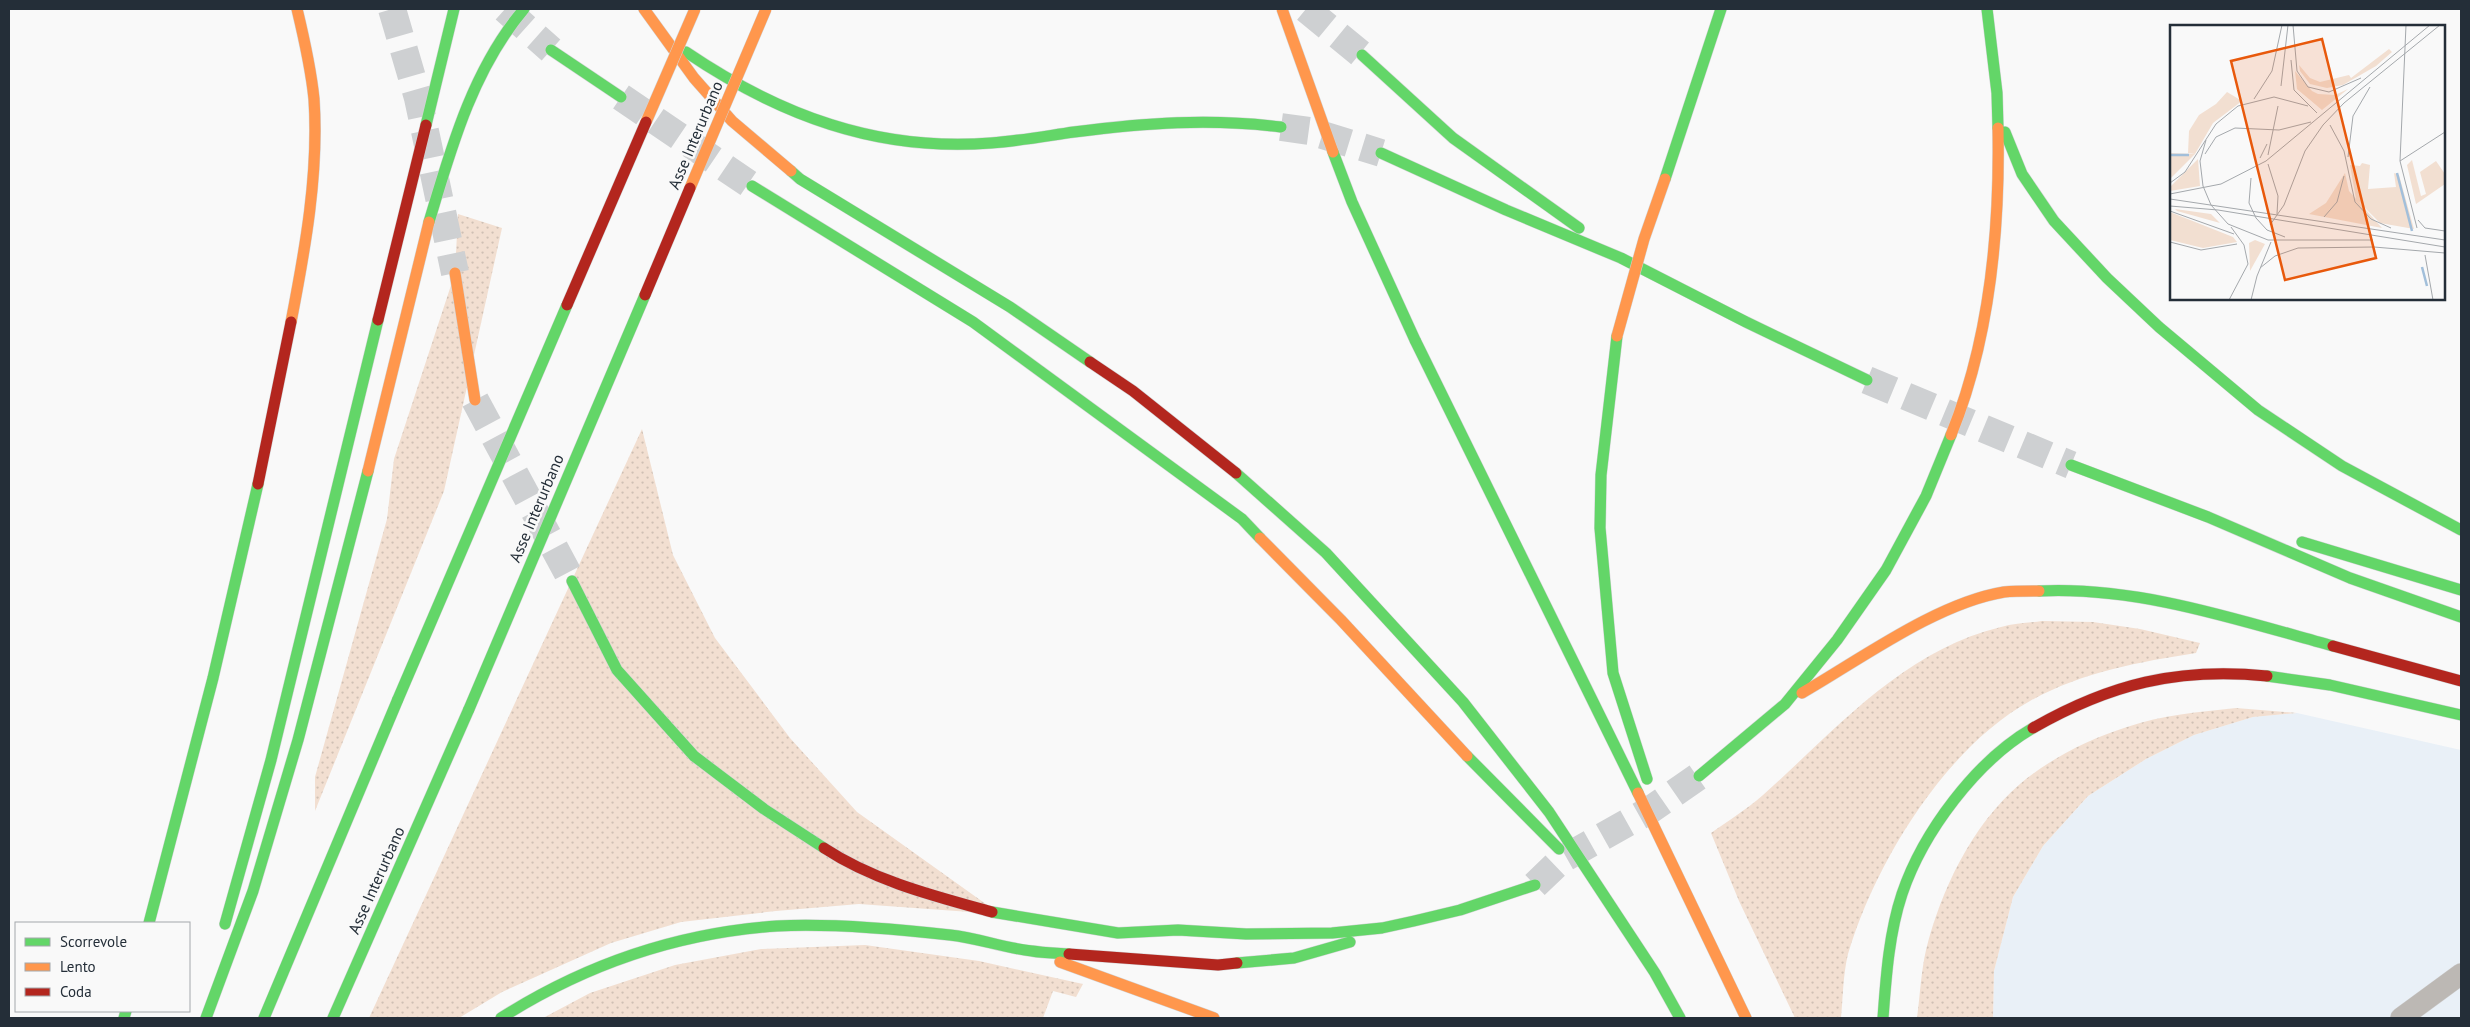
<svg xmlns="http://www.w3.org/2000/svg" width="2470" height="1027" font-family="'PT Sans',sans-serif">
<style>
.built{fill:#e9f0f7}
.grass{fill:url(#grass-dots)}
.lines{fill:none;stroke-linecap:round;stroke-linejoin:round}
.highway-tunnel{stroke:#ced0d2;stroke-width:28;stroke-dasharray:28 14;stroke-linecap:butt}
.lane-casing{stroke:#d3d4d6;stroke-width:22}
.fast-casing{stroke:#d3d4d6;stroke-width:12}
.slow-casing{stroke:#d3d4d6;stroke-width:12}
.jam-casing{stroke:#d3d4d6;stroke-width:12}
.lane{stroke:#bcb8b4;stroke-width:21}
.fast{stroke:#63d668;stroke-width:11}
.slow{stroke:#ff974d;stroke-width:11}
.jam{stroke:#b3261e;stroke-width:11}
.fast-bridge-casing{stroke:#d3d4d6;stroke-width:12;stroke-linecap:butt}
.slow-bridge-casing{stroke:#d3d4d6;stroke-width:12;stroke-linecap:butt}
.jam-bridge-casing{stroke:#d3d4d6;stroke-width:12;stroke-linecap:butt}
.fast-bridge{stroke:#63d668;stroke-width:11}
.slow-bridge{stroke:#ff974d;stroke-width:11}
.jam-bridge{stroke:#b3261e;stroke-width:11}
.labels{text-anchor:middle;stroke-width:5;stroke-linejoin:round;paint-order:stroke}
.street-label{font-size:16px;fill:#242e38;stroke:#f9f9f9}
.inset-river{fill:none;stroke:#a2bfda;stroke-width:2.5}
.inset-road{fill:none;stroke:#a4a8ac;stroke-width:1}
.view{fill:#e8590c;fill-opacity:0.15;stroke:#e8590c;stroke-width:2.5}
.inset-edge{fill:none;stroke:#242e38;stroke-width:2.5}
</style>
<defs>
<pattern id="grass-dots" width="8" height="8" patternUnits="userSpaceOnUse" patternTransform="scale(1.25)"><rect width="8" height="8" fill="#f2dfd1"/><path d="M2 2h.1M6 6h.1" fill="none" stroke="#cfc0b4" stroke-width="1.8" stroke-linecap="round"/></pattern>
</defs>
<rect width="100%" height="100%" fill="#f9f9f9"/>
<path class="built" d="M2297 713 2461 750V1018H1993L1994 971 2013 897 2043 846 2088 796 2146 759 2194 735 2253 717Z"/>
<path class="grass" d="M458 214 502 228 444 491 315 811V777L387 519 394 459 455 273Z
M642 429 673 555 715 638 790 738 857 812 990 907 984 913 859 904 776 911 681 922 611 943 502 992 459 1018H369Z
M2042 621 2093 622 2140 629 2200 643 2196 653C2139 662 2082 672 2030 701 1945 748 1875 863 1848 954 1843 974 1843 998 1841 1018H1795L1739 901 1711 833C1728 821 1747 809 1763 795 1836 730 1902 651 2001 627 2014 623 2029 623 2042 621Z
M2236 708 2297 713 2253 717 2194 735 2146 759 2088 796 2043 846 2013 897 1994 971 1993 1018H1917C1920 996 1921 972 1926 950 1941 890 1972 825 2020 784 2051 758 2089 739 2127 727 2161 715 2200 712 2236 708Z
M865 945 979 961 1083 984 1076 997 1053 991 1043 1018H543L590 993 675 965 761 949Z"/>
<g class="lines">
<path class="highway-tunnel" d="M392 9 418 98 455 273
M505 9 551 50
M1306 9 1362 55
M621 97 752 186
M1281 127 1310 131 1381 153
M1867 380 2071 465
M475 400 572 581
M1535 885 1561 860 1650 810 1699 776"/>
<defs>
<path id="lane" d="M2401 1018 2461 974"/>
<path id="fast" d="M1987 9 1997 93 1998 128
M551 50 621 97
M686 52C779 115 877 152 991 143 1019 141 1046 136 1074 132 1145 123 1209 118 1281 127
M1362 55 1453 138 1579 228
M426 125 454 9
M2005 132 2022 174 2054 221 2107 278 2159 327 2258 410 2342 466 2461 530
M1381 153 1506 210 1621 258 1746 322 1867 380
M791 171 800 179 1010 307 1090 362
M1665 179 1721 9
M752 186 973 322 1242 519 1260 538
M429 222C451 148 473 69 524 9
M1617 336 1601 475 1600 528 1613 673 1647 779
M1415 340 1638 793
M2071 465 2208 517 2350 578 2461 617
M1236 473 1326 553 1463 702 1549 812 1655 973 1680 1018
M2302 542 2461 590
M572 581 617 670 694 756 764 809 824 848
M2039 591C2138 586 2238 620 2333 646
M2267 676 2330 685 2461 715
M1467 756 1559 849
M1699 776 1785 704 1837 640 1886 570 1926 496 1951 435
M992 912 1118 933 1178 930 1246 934 1332 933 1382 928 1414 921 1460 910 1535 885
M149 923 213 678 258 484
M225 924 271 760 378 320
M1237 963 1294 958 1350 942
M124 1018 126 1011
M206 1018 253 891 298 740 368 471
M264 1018 398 699
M333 1018 469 709
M501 1018C586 964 676 933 777 926 831 923 896 929 950 935 978 938 1004 948 1032 951 1044 953 1057 953 1069 954
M1883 1018C1886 977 1889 933 1902 894 1923 832 1976 761 2033 728"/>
<path id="slow" d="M644 9 694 78 732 121 791 171
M455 273 475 400
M291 322C305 250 319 173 314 99 311 69 304 38 297 9
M1951 435C1990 339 2000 231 1998 128
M368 471 429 222
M1260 538 1341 620 1467 756
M1802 693C1861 659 1937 603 2004 592 2015 591 2027 591 2039 591
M1638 793 1746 1018
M1060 962 1214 1018"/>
<path id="jam" d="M378 320 426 125
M1090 362 1133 391 1236 473
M258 484 291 322
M2333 646 2461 681
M2033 728C2110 684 2178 667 2267 676
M824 848C874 881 934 896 992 912
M1069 954 1218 965 1237 963"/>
</defs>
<use href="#lane" class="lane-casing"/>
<use href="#fast" class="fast-casing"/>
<use href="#slow" class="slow-casing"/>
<use href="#jam" class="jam-casing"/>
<use href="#lane" class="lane"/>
<use href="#fast" class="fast"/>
<use href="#slow" class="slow"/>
<use href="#jam" class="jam"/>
<defs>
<path id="fast-bridge" d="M1333 152 1352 202 1415 340
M398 699 567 305
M469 709 645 295"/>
<path id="slow-bridge" d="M1282 9 1333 152
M646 122 695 9
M690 188 766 9
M1617 336 1644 239 1665 179"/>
<path id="jam-bridge" d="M645 295 690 188
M567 305 646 122"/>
</defs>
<use href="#fast-bridge" class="fast-bridge-casing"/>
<use href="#slow-bridge" class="slow-bridge-casing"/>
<use href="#jam-bridge" class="jam-bridge-casing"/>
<use href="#fast-bridge" class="fast-bridge"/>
<use href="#slow-bridge" class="slow-bridge"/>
<use href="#jam-bridge" class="jam-bridge"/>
</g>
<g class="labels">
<g class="street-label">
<text transform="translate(695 135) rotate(-67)" y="6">Asse Interurbano</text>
<text transform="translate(536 508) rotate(-67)" y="6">Asse Interurbano</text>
<text transform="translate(376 880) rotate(-66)" y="6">Asse Interurbano</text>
</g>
</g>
<g transform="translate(2170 25)">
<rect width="275" height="275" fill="#f9f9f9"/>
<path d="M219 24 222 27 206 41 173 60 157 63 140 59 130 46 129 40 140 53 150 57 179 50 181 53ZM125 46 142 66 148 69 165 70 178 64 152 85 127 64ZM57 67 72 76 43 98 25 129 18 128 19 106 29 90 46 79ZM28 134 30 161 0 166V162ZM242 135 251 171 256 169 250 147 266 136 275 149V159L246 179 237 140ZM192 138 200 140 198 164 226 162 224 148 229 150 244 204 210 198 186 174 180 140 190 141ZM175 148 179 166 212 203 139 189 156 178ZM5 184 41 189 50 198 7 186ZM0 187 63 212 67 217 33 223 0 215ZM85 215 95 219 80 246 79 218Z" fill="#f2dfd1"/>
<path d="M0 128 25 129 0 154Z" fill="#f2dfd1"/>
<path class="inset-river" d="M0 130H19M227 148 242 206M252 242 257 261"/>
<path class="inset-road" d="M123 0 127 46 138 62 159 67 191 53M236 0 230 136 247 203M121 35 124 65 147 88M111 61 118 0M84 74 102 46 112 0M160 100 174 126 185 177 201 194 221 203M36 115 30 136 33 161 41 180 58 199 98 215H203M35 129 46 112 65 103 109 105 141 97M98 130 108 81M178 132 183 91 200 62M90 133 97 119M230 136 275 107M98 139 108 171 107 189M81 153 79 178 86 193 97 205 115 212M0 158 15 147 46 99 68 81 104 72 138 81M0 169 51 159 96 136 260 0M0 174 275 215M0 181 48 185 275 222M0 186 64 209M154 192 167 177 174 151M248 195 255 203 275 206M100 200 114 180 135 126 153 100 174 78 270 0M0 217 31 225 67 219M255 230 263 275M90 243 105 231 128 223 204 222 275 228M59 275 78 239 74 220 61 202M81 275 87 251 101 217"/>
<path class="view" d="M152 14 206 233 115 255 61 36Z"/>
<rect width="275" height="275" class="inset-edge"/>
</g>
<rect width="2470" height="1027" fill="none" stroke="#242e38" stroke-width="20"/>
<rect x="15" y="922" width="175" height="90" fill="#f9f9f9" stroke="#a4a8ac"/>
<rect x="25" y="938" width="25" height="8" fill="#63d668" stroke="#a4a8ac"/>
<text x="60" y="947" font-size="15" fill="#242e38">Scorrevole</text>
<rect x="25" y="963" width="25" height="8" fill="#ff974d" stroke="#a4a8ac"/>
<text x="60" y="972" font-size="15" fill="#242e38">Lento</text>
<rect x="25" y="988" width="25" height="8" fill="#b3261e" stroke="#a4a8ac"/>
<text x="60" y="997" font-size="15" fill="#242e38">Coda</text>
</svg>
